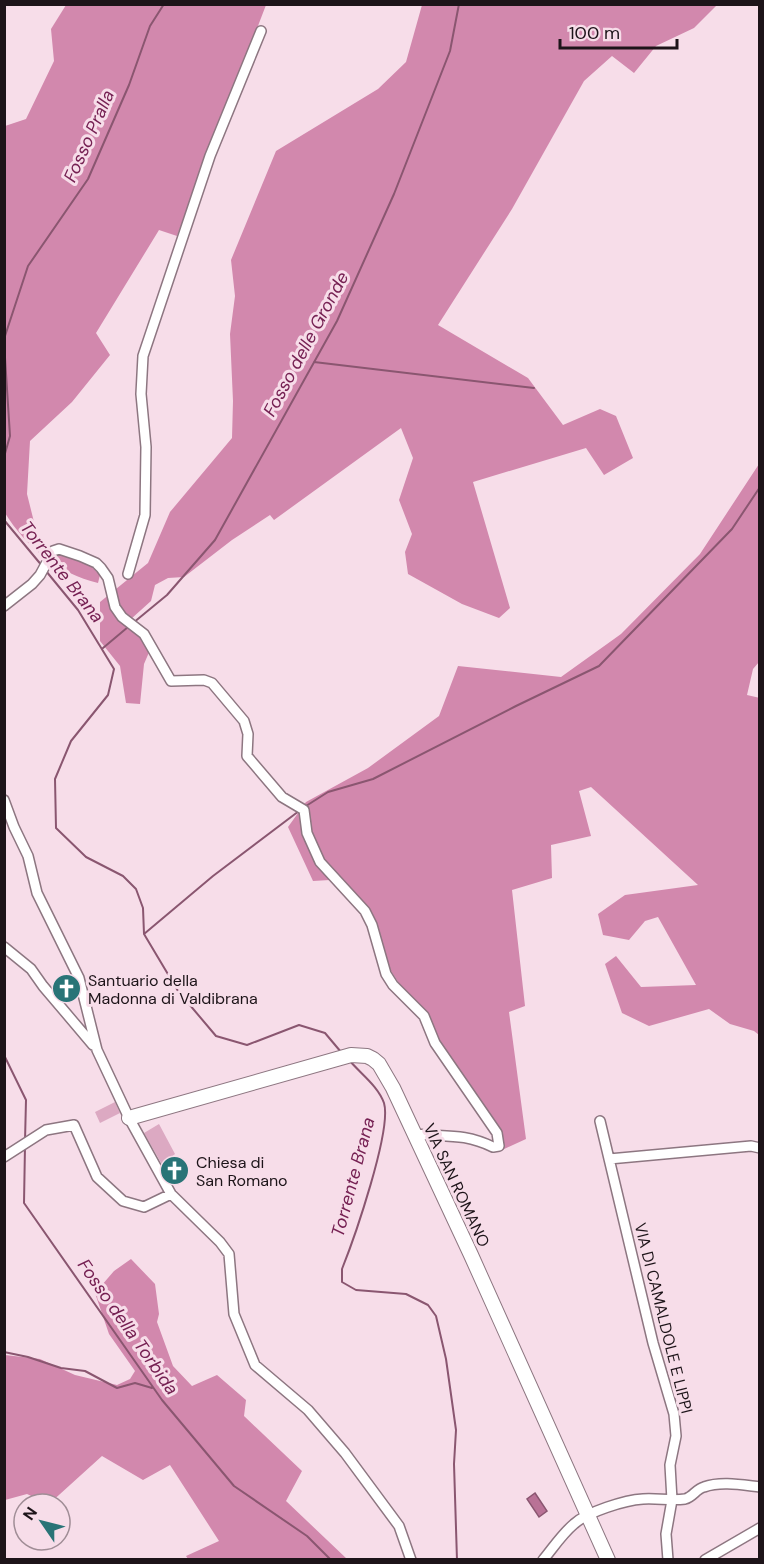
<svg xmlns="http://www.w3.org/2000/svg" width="764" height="1564" font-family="'DM Sans',sans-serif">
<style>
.green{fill:#dca9c2}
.forest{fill:#d288ad}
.water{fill:#b97296;stroke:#8a5670;stroke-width:1.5}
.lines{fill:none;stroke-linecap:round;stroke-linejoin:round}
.stream{stroke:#8a5670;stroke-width:2}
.street-casing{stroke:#8d7681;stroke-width:12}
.secondary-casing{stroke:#8d7681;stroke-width:16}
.street{stroke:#fff;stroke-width:9}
.secondary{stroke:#fff;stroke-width:14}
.labels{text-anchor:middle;stroke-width:6;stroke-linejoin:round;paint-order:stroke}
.poi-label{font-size:16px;fill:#1d1419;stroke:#f7dde9;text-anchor:start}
.street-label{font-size:16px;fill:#1d1419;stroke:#f7dde9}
.water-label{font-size:18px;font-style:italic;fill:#762153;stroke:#f7dde9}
</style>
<rect width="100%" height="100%" fill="#f7dde9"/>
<path class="green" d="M115 1102 120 1113 100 1123 95 1112Z
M159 1124 175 1154 169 1159 171 1162 164 1168 144 1133Z"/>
<path class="forest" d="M66 5H266L177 236 159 230 96 333 110 355 72 402 30 441 27 494 39 542 89 564 100 575 98 583C59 574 26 547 5 513L4 268 6 264 4 258 5 126 26 119 54 61 51 29Z
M422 5H717L694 28 656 46 634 73 612 56 584 81 512 209 438 325 528 378 563 425 600 409 616 416 633 458 604 475 586 448 473 482 510 608 499 618 462 604 408 574 405 552 412 534 399 500 413 458 401 428 274 520 270 515 232 540 184 577 168 578 155 585 151 601 131 619 150 650 144 664 140 704 126 703 120 666 100 641V602L148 563 170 512 232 438 233 401 230 334 235 296 231 260 276 151 378 89 406 62Z
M759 464V662L753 669 747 695 760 698 759 1035 754 1031 730 1024 709 1009 649 1026 622 1013 605 964 616 956 641 987 696 985 658 917 645 921 629 940 603 935 598 914 625 895 698 885 591 787 579 791 591 836 551 845 552 878 512 890 525 1006 509 1012 526 1139 502 1150 499 1127 442 1046 426 1011 402 988 389 968 368 912 343 884 330 880 313 881 288 827 306 802 368 768 439 716 458 666 561 677 621 634 700 554Z
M131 1259 155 1284 159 1314 157 1322 173 1366 192 1386 217 1375 246 1400 244 1416 302 1471 286 1501 347 1559H188L186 1556 219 1541 170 1465 143 1480 102 1456 49 1504 27 1494 5 1500V1355L40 1359 75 1375 117 1385 130 1379 135 1371 109 1334 95 1293 114 1271Z"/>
<path class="water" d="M535 1493 547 1511 539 1517 527 1499Z"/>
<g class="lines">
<path class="stream" d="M4 339 28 266 88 179 129 85 150 26 164 4
M4 342 10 436 4 457
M314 362 534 388
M4 520 43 567
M46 571 78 610 114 669 108 695 71 741 55 779 56 828 86 857 123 876 136 889 143 908 144 934 178 991 216 1036 247 1045 299 1025 325 1033 341 1052
M133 623 167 595 215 540 337 321 394 194 450 51 459 4
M103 648 128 627
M306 806 328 792 373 779 516 706 599 666 732 529 760 487
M144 934 213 876 299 811
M4 1055 26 1100 25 1141
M349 1060C361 1074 378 1086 384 1103 392 1130 354 1239 342 1269V1282L356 1290 406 1294 428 1305 436 1316 446 1359 456 1430 454 1464 457 1560
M25 1146 24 1203 162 1400 234 1486 307 1536 331 1560
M760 1282V1291
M4 1352 28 1357 61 1368 85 1371 117 1388 135 1383 152 1388"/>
<defs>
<path id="street" d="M128 574 145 515 146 447 141 394 143 356 210 156 261 31
M4 606 32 584 40 575 53 551 59 549 80 556 96 563 101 568 108 578 115 607 122 617 144 634 171 681 204 680 212 683 244 721 248 734 247 756 282 797 304 810 307 833 320 862 365 911 372 925 386 974 393 985 424 1016 435 1043 497 1133 499 1146 493 1147C464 1133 446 1137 416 1134
M4 800 14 827 28 856 37 893 79 978 97 1050 129 1118 171 1194 220 1242 229 1254 234 1314 255 1365 308 1410 345 1453 399 1526 411 1560
M4 947 31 969 43 986 93 1045
M600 1121 653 1343 674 1414 676 1436 670 1465 672 1500 666 1534 668 1560
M4 1157 46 1130 74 1125 97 1177 123 1201 144 1207 171 1194
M609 1159 751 1146 760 1148
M543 1560C553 1548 562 1534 574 1524 587 1512 625 1500 643 1499 657 1498 671 1501 685 1499 693 1497 696 1489 704 1487 721 1481 742 1485 760 1487
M705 1560 760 1528"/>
<path id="secondary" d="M129 1118 351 1055 367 1056 373 1059 379 1064 393 1088 471 1255 608 1560"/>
</defs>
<use href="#street" class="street-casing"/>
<use href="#secondary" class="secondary-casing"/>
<use href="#street" class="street"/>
<use href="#secondary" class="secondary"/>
</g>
<defs>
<symbol id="church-disc" viewBox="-11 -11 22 22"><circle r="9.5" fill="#297477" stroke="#f7dde9"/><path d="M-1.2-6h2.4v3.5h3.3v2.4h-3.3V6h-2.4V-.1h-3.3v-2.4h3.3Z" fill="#fff"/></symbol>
</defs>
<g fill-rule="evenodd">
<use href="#church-disc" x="50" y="972" width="33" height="33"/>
<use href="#church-disc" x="158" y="1154" width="33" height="33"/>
</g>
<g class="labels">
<g class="poi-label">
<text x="88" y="986">Santuario della<tspan x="88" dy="18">Madonna di Valdibrana</tspan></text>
<text x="196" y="1168">Chiesa di<tspan x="196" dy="18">San Romano</tspan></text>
</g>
<g class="street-label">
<text transform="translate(457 1185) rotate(65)" y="6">VIA SAN ROMANO</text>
<text transform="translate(664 1318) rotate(76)" y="6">VIA DI CAMALDOLE E LIPPI</text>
</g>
<g class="water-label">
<text transform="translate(89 136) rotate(-66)" y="6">Fosso Pralla</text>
<text transform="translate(306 344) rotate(-62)" y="6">Fosso delle Gronde</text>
<text transform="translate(62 572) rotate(52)" y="6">Torrente Brana</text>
<text transform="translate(353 1177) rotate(-75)" y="6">Torrente Brana</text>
<text transform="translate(128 1327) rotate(55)" y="6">Fosso della Torbida</text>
</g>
</g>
<rect width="764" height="1564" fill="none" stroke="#1d1419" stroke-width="12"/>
<g transform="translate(42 1522) rotate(305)"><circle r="28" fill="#f7dde9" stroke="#a08d96" stroke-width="1.5"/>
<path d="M0-4.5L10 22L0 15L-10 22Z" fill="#297477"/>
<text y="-9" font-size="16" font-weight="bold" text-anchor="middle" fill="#1d1419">N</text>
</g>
<path d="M560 39v9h117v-9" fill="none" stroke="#1d1419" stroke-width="3"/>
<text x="569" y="39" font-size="18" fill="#1d1419" stroke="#f7dde9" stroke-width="4.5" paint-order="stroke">100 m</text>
</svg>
